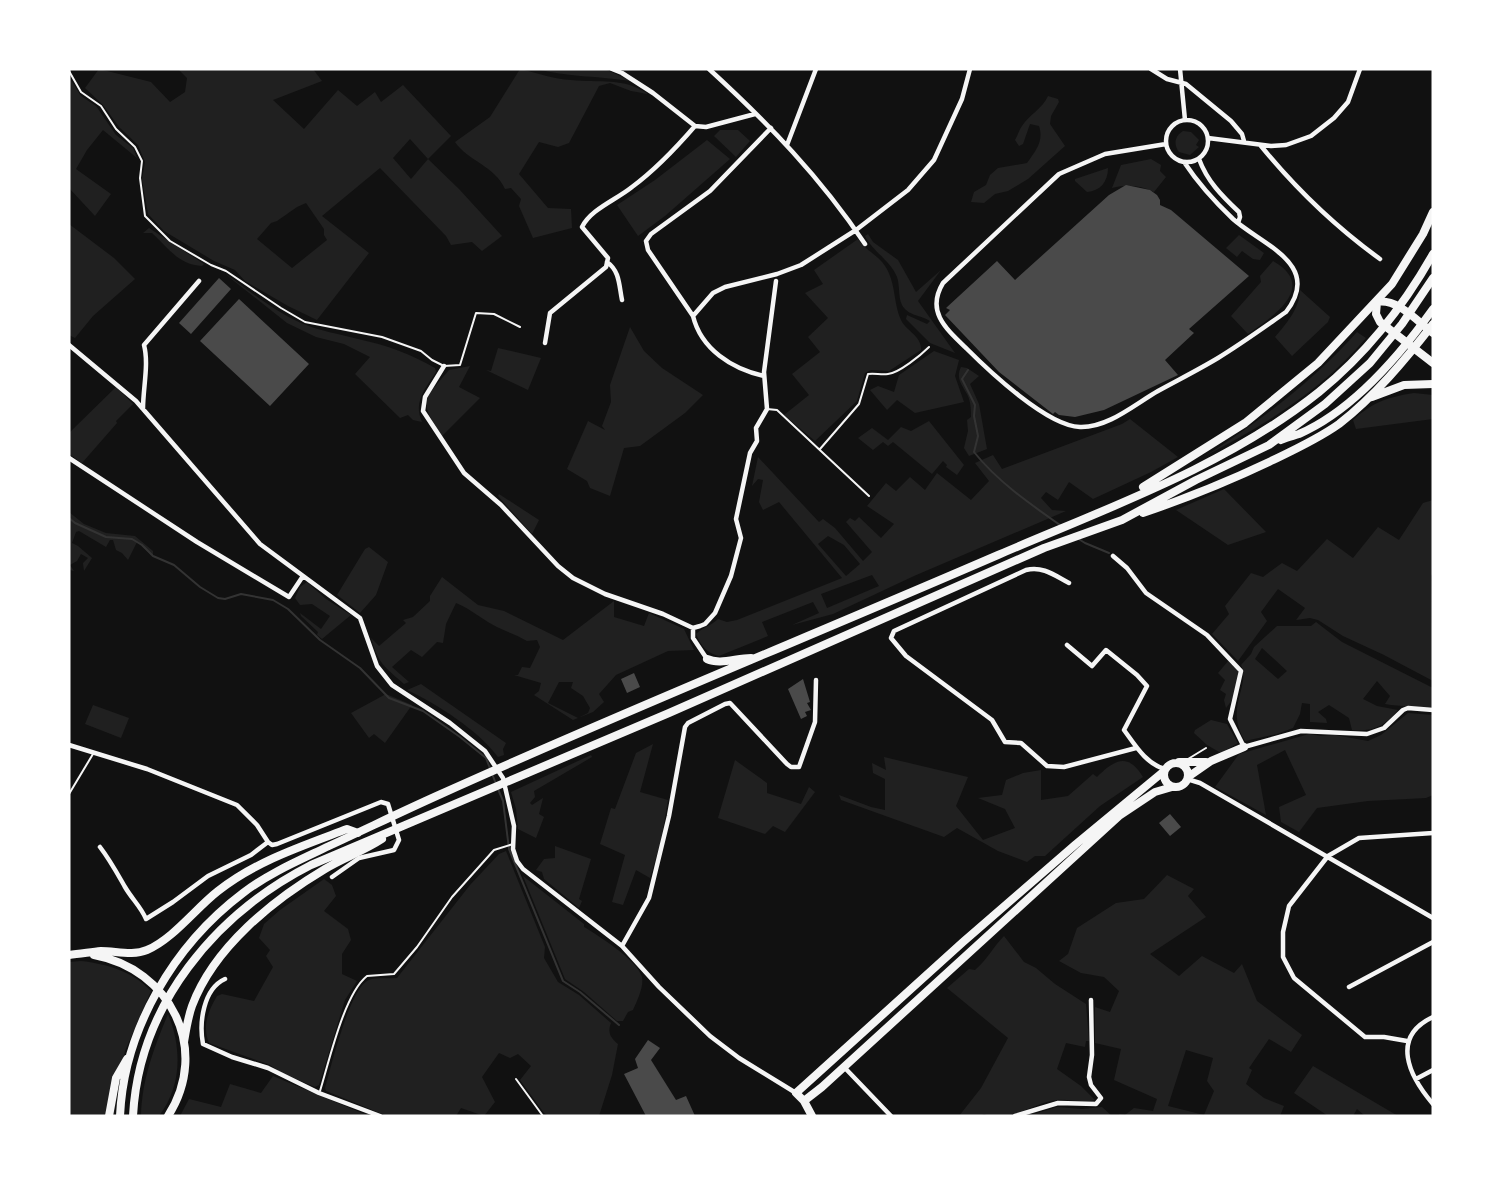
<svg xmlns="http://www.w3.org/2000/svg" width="1502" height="1185" font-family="Lora,serif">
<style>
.green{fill:#202020;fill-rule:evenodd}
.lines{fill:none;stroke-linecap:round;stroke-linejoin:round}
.stream{stroke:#333;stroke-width:2}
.building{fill:#4a4a4a}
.service{stroke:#f5f5f5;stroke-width:2}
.minor{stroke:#f5f5f5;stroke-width:4.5}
.primary{stroke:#f5f5f5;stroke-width:8}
.trunk{stroke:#f5f5f5;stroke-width:8}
</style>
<rect width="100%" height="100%" fill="#111"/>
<path class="green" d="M99 69 151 82 170 102 185 92 187 78 178 69H313L322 81 273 100 304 129 338 90 357 106 375 92 381 102 403 85 451 136 428 159 459 189 502 236 482 251 472 242 451 245 446 236 380 168 322 216 369 253 317 320 288 306 245 281 235 270 214 261 164 231 148 214 142 179 145 162 138 145 119 127 103 105 85 88ZM410 139 428 159 411 179 393 158ZM306 203 324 229V235L327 240 292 268 257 239 271 223 277 221 297 207Z
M520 69C537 73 554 79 571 80 599 83 624 77 648 94L631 91 610 83 599 86 569 143 558 147 539 142 519 174 548 208 571 209 572 228 533 238 519 206 521 199 511 188 505 189C495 166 468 161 455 142L490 117Z
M536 69H605L631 81C599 76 567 77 536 69Z
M69 77 81 96 96 106 116 135 133 148 137 158 103 130 87 150 76 169 111 194 95 216 69 188Z
M1048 96 1058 99 1059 102 1051 116 1050 124 1065 146 1028 179 1008 191 995 194 984 203 971 202 974 192 986 185 990 175 998 168 1027 163C1036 150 1044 141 1039 126L1030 124 1023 144 1019 146 1015 140C1018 135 1019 130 1022 126 1029 115 1043 108 1048 96Z
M720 130H738L750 141 736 157 714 136Z
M1183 131 1191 132 1199 140 1196 145 1199 147 1190 155 1179 152C1173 144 1175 136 1183 131Z
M707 140 730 159 665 216 638 236 617 205 655 180Z
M1151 159 1161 165 1160 171 1166 177 1154 192C1140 185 1127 184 1112 188L1121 165Z
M1108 168C1108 182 1100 191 1087 192L1075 181V179Z
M69 224 114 258 135 279 93 316 75 338 69 335Z
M149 228 204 264 202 266C179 265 168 248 152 233H143Z
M868 234 873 242 898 260 916 292 941 270 918 301 955 353 930 343 906 319 907 315 927 324 930 321C921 315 908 316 902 305 898 297 900 285 897 277 890 260 873 252 865 236Z
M1239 235 1264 253 1260 260 1253 259 1242 251 1237 257 1226 248Z
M858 239C865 250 878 255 885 266 896 282 893 302 901 320 906 331 922 336 921 350L889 371 871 370 865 373 857 401 815 441 784 415 809 395 792 374 820 352 808 337 828 318 805 293 823 284 814 270Z
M1273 261C1319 287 1272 317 1248 334L1231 316 1261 282 1260 276Z
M224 273C249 290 273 311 301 323 320 331 339 334 358 339 386 345 411 354 435 368L436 372C425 389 413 402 422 422L413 420 408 415 400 418 355 374 370 357 344 344 316 337 287 323Z
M1300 290 1330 317 1328 322 1292 356 1275 337C1286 324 1300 308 1300 290Z
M630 327 644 351 662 368 703 395 685 413 640 446 624 448 610 496 590 488 587 481 567 469 588 421 605 430 602 426 611 402 610 385Z
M1357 332 1366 338C1322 390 1265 425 1205 456 1261 421 1313 381 1357 332Z
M498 348 541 358 528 390 486 370 491 371Z
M934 351 959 360 955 376 964 402 915 413 897 400 887 410 870 390 878 386 894 392 899 375Z
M470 366 459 387 480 398 442 436C418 400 423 401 449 370Z
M961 367 967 368 979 376 970 384 979 404 987 449 969 456 964 448 968 431 967 420 971 417C971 411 971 403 968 396 963 386 955 379 961 367Z
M116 387 133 404 116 421 117 423 82 463 69 454V433Z
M1414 393 1433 395V419L1356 429 1353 420C1373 402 1388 397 1414 393Z
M1130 419 1178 457 1151 472 1093 499 1069 482 1058 500 1046 492 1041 498 1052 510 1066 511 914 576 833 614 792 625 819 613 813 602 762 622 768 636 719 656C707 653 701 646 696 634 703 627 711 626 718 619L727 622 737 620 842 578 779 502 763 510 759 502 763 480 758 479 752 486 758 457 819 522 823 519 835 528 863 561 872 552 846 522 850 518 855 521 859 517 881 538 894 524 867 506 886 483 896 491 910 477 925 490 937 473 971 500 989 481 975 463 993 455 1002 469 1122 424ZM828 536 844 545 860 564 846 576 818 544ZM872 575 879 586 827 608 821 594Z
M929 421 964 465 957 475 946 467 947 465 943 461 932 474 893 442 888 446 883 442 873 450 858 438 872 428 888 440 901 427 911 431Z
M1224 489 1266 532 1228 545 1176 510Z
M499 494 539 520 532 534 498 496Z
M1433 500V572L1431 576 1433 681 1384 655 1343 636 1318 620 1310 618 1296 620 1305 608 1278 589 1261 612 1267 621 1238 661 1212 634 1229 614 1225 606 1251 573 1263 577 1282 563 1297 571 1327 539 1353 558 1378 527 1399 540 1423 503Z
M69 512 84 524 106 533 135 536 153 551V555H151L137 542 128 560 122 553 116 550 113 540H110L106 547 79 531 76 532 72 543 78 546 92 558 84 571 83 563 88 558 81 554 77 561 70 565 74 571 70 570Z
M369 547 388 562 376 595 360 613 337 595 365 549Z
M442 577 478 605 504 611 563 640 614 601V617L644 626 649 613 684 629 694 650 668 651 616 675 599 694 604 702 593 712 573 720 534 695 539 691 541 683 514 675H518L522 667 530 668 540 647 537 640 527 641C517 635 507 632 497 627 483 620 471 609 456 603L446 624 443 643 437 642 422 657 411 650 392 667 409 682 404 684C384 666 379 665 371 638L379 646 406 623 403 620 413 617 430 601V596ZM559 682H573L571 688 583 696 590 708 588 713 578 718 548 703Z
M307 582 326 599 351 615 322 639 317 635 318 632 301 616 300 613 321 629 330 616 312 604 300 605 295 598 300 587Z
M1316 622 1342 642 1433 688V708C1417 706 1401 707 1385 704L1390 696 1377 681 1363 699 1377 706 1398 710C1385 726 1373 732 1352 730L1349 718 1329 705 1318 712 1326 719 1327 723 1310 722V704L1302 703 1300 714 1293 728 1277 734 1245 741C1224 707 1251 687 1241 665L1251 654 1254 647 1277 626H1311ZM1262 648 1287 671 1278 679 1255 659Z
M1229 660 1238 670 1239 674 1232 700 1226 708 1224 700 1226 694 1220 690 1225 680 1218 673Z
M421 684 506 743 503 749 504 755 498 757C478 730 437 704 407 690Z
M386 694 412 705 385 743 374 734 369 738 351 713Z
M93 705 129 718 121 738 85 724Z
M1408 713 1433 715V795L1426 798 1368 801 1317 808 1299 832 1281 822 1279 807 1306 795 1285 750 1257 765 1266 815 1215 787 1239 754 1309 734 1321 736 1335 735 1368 741 1381 735Z
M1211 720 1227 724 1238 743 1221 753 1207 745 1194 733 1195 730Z
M653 744 640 792 668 800 661 841 650 878 636 870 623 905 612 902 625 855 600 844 611 808 615 809 636 753Z
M591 755 592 757 534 791 535 797 530 803 532 805 543 798 539 814 544 817 536 838 518 829 516 809 511 792Z
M884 757 968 777 956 806 983 840 1015 828 1005 809 978 798 1002 795 1006 780 1023 773 1041 770V800L1068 796 1093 774 1097 777C1114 760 1128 752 1143 777L1100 806 1045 856H1035L1027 862 998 851 957 828 944 837 841 800 839 795 871 807 885 810V779L873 773 872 763 886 770Z
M735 760 767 783V793L801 804 809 787 815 792 785 832 773 826 765 834 718 818Z
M555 846 591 859 579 899 582 901 579 908 544 879 542 872 536 870 544 859 555 858Z
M506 851 545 947 544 958 558 982 579 995 611 1023C607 1033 611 1038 618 1044L612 1075 599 1116H549L544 1113 520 1080 531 1066 518 1054 510 1058 499 1053 482 1077 495 1102 484 1116 461 1108 456 1116H387L326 1091 325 1088C331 1067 350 987 369 980 376 977 389 979 397 978L470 885 499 854Z
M1167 875 1194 889 1188 896 1206 917 1150 954 1179 976 1202 956 1234 973 1242 964 1257 1001 1302 1035 1291 1052 1269 1039 1249 1068 1252 1070 1246 1084 1264 1098 1284 1106 1280 1116H1120L1119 1114 1125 1115 1134 1108 1153 1111 1157 1099 1114 1080 1121 1049 1095 1043V1007L1110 1012 1119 991 1104 977 1081 973 1059 961 1068 954 1077 928 1116 903 1144 899ZM1186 1050 1213 1058 1207 1081 1214 1091 1204 1115 1168 1106Z
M523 876 584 924V927C599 936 637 960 642 977 644 987 637 1001 633 1010L628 1012 623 1021H617L584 992 565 979Z
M324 879 332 885 336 896 324 911 348 929 351 940 342 954V974L357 981 345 1000 319 1085 315 1087 282 1073 270 1065 209 1043C202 1026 208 1011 217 996L222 994 254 1001 273 967 266 956 270 950 259 938 264 924 280 910Z
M1004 936 1024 962 1036 968 1055 984 1086 1004 1089 1041H1086L1085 1047 1066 1043 1057 1069 1081 1086 1095 1100C1082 1103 1069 1099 1057 1100 1034 1102 1007 1125 984 1114L980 1116H959L981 1088 1008 1038 947 988 969 969 975 970C987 960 993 947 1004 936Z
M81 961C107 964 132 971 151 991L125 1051 119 1078 114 1116H69V962Z
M168 1014C182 1048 182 1086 159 1116H141C142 1079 154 1048 168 1014Z
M1313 1066 1398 1116H1365L1357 1109 1353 1116H1328L1294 1093Z
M273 1076 369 1116H180L189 1099 221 1107 230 1084 261 1093Z
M1057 1107 1082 1109 1102 1107 1112 1116H1028Z"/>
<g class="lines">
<path class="stream" d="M968 370 962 379 975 405 974 416 978 436 974 452C997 481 1030 504 1060 525
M69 518 75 523 106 537 132 539 142 545 153 556 174 565 200 587 218 598 225 599 241 594 273 600 288 609 320 640 360 668 389 698 423 711 460 737 486 758 496 784
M1077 538 1085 543 1109 553
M498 789 503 801 509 849 563 981 580 992 619 1025"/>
</g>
<path class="building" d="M1126 185 1150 190 1157 195 1160 200V205L1171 210 1249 276 1189 329 1194 333 1165 360 1178 375 1104 410 1075 417 1059 415 1055 412 1053 414 999 372 945 315 950 310 946 308 997 261 1015 280 1109 195Z
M219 278 231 289 191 334 179 323Z
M239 299 309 364 270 406 200 341Z
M634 673 640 687 627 693 621 679Z
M803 679 810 702 807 703 811 710 805 712 807 716 801 719 788 689Z
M1170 814 1181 827 1170 836 1159 823Z
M648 1040 660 1048 651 1060 676 1100 686 1096 695 1116H646L624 1074 638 1068 635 1059Z"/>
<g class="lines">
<path class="service" d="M69 71 81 92 101 106 116 129 135 147 142 161 140 178 145 216 170 241 211 265 226 271 281 308 305 322 382 337 421 351 432 360 444 366 460 365 476 313 494 314 520 327
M767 409 777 410 869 496
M820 449 859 404 868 374C875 373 881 375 888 374 899 373 921 355 929 347
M1188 759 1206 748
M69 794 93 754
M516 1079 543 1116
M320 1091C329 1062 344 994 367 976L394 974 417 947 452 897 494 850 513 844"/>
<path class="minor" d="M612 69 622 73 653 93 695 126 706 127 755 114
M709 69C768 123 821 178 865 244
M1151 69 1167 79 1186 84 1231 121 1242 134 1244 141
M1180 69 1185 120
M1166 141a21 21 0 1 1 42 0a21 21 0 1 1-42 0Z
M1208 138 1271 146 1286 145 1311 136 1334 118 1348 102 1360 69
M1166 144 1105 154 1059 174 943 283C926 311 945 328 966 348 989 371 1047 426 1080 427 1108 428 1135 404 1158 391 1178 380 1198 370 1218 358 1241 344 1263 328 1286 312 1323 264 1262 245 1233 219 1215 202 1198 183 1184 162
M787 145 816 69
M1261 146C1297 190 1333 225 1380 259
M1199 159C1207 181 1222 196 1239 212L1240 217 1238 223
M607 262C620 271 619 286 622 300
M693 316 713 293 725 287 777 274 801 265 856 230 908 190 934 160 962 99 970 69
M545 343 550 313 606 267 608 258 582 227C591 209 616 200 632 187 655 170 676 148 695 126
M69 345 136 401 260 544 360 618 377 666 392 685 450 723 485 751 503 778 514 826 513 849 517 861 523 869 622 946 659 987 710 1036 739 1058 796 1093
M444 366 425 397 423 411 464 473 501 505 558 566 573 578 605 594 663 614 693 628 700 626 705 624 715 613 731 576 741 538 736 519 750 453 757 441 756 428 767 409 764 372 776 281
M764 376C732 369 701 349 693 316L648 250 646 241 651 234 710 191 771 128
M143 409C143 388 149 364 144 345L199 281
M69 458 197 542 289 597 303 576
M1113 556 1127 568 1146 593 1207 635 1241 671 1230 719 1244 747 1301 731 1367 734 1384 728 1403 710 1408 708 1433 710
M1069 583C1054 575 1043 566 1026 570L894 631 891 638 906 656 992 720 1005 742 1021 743 1047 766 1064 767 1136 748
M693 628V638L707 659
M1067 645 1092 666 1106 650 1137 675 1147 686 1124 730C1135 745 1146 764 1165 769
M69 745 147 769 237 805 257 825 268 842 251 855 208 876 173 902 146 919C141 907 132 899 125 887 117 873 110 860 100 847
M1187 779 1200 783 1433 918
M268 842 272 845 277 844 381 802 388 804 399 840 394 850 359 858 332 877
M622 946 649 898 669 816 685 727 688 723 725 704 730 703 787 764 791 767H799L815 722 816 680
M225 979C203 989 199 1023 203 1044L232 1057 268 1068 319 1093 380 1116
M1349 987 1433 942
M1433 1017C1390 1037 1409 1076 1433 1104
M1407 1041 1384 1037H1365L1294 978 1283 957V932L1289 906 1328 856 1359 838 1433 833
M844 1067 891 1116
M1416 1079 1433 1070
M1015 1116 1058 1103 1096 1104 1101 1098 1091 1085 1089 1077 1092 1055 1091 1000"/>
<path class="primary" d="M1433 333C1417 321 1397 298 1377 302L1376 314 1380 322 1433 363
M1179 762H1206
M1164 775a12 12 0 1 1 24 0a12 12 0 1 1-24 0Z
M1188 777 1211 761 1244 747
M804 1101 822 1087 1119 816 1155 792 1172 787
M812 1116 804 1101 796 1093 963 942 1076 844 1163 772"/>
<path class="trunk" d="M1372 397 1404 385 1433 384
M1281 440C1287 437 1293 436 1299 434 1352 411 1400 355 1433 309
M1143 487 1245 423 1318 363 1392 284 1423 234 1433 212
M1143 513C1187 498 1229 481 1271 461 1294 450 1318 439 1339 424 1375 396 1405 360 1433 324
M707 659C720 665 736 658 751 658
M69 955C80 954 91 952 101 951 116 951 133 956 147 950 173 939 196 908 218 891 256 861 302 846 347 829L358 833
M94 955C170 969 211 1049 168 1116
M184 1042C186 1030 188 1017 192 1006 214 947 273 900 325 869 343 858 364 851 382 839
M109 1116 116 1078 127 1059
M120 1116C124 1029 174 945 243 893 269 873 300 860 329 846 366 829 403 811 441 794 625 711 813 635 998 555 1107 508 1225 467 1319 392 1366 354 1403 307 1433 254
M133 1116C139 1005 215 914 311 865L669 713 1044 548 1122 520 1196 480 1269 445 1325 404 1370 363 1402 324 1433 278"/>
</g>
<rect width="1502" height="1185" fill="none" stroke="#ffffff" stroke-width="141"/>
</svg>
